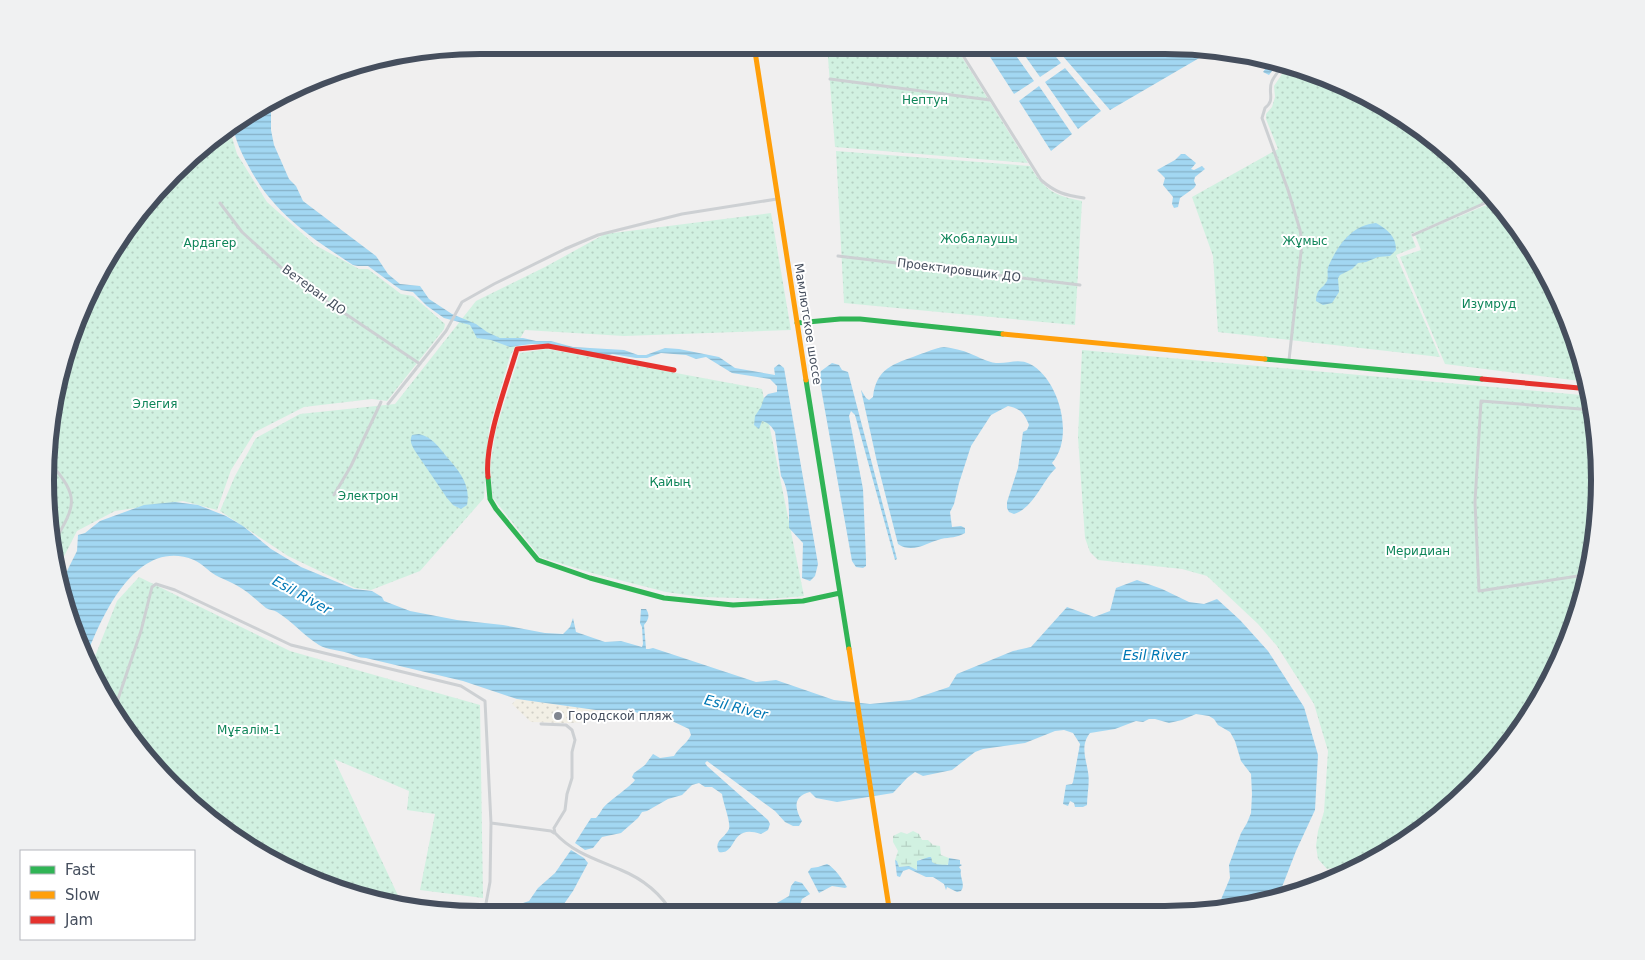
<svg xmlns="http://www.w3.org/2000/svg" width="1645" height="960" font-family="'DejaVu Sans',sans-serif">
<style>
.wetland{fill:url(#wetland-marsh)}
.sand{fill:url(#sand-dots)}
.garden{fill:url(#garden-dots)}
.water{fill:url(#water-rules)}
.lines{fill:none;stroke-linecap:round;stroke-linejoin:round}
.street{stroke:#cdd0d3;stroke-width:3}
.fast{stroke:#30b455;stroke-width:5}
.slow{stroke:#ff9f0a;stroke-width:5}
.jam{stroke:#e5322d;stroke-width:5}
.poi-dot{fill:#818690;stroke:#fff;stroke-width:2}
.labels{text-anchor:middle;stroke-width:4;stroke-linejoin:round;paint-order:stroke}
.park-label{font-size:12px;fill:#0e8559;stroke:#fff}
.street-label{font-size:12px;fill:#454e5d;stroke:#fff}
.poi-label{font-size:12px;fill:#454e5d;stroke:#fff;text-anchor:start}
.water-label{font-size:14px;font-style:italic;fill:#0078b5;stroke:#fff}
.rim{fill:none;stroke:#454e5d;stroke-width:6}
</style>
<defs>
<pattern id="wetland-marsh" width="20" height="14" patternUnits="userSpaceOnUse" patternTransform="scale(1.25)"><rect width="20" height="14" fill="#d1f1e1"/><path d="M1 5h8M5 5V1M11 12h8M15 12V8" fill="none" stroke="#b5d0c3"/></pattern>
<pattern id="sand-dots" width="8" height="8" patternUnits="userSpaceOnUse" patternTransform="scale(1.25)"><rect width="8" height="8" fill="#f2efe5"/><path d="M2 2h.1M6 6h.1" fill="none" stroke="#d1cfc7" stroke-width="1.8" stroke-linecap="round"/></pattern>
<pattern id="garden-dots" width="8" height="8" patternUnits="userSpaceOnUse" patternTransform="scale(1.25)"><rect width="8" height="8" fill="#d1f1e1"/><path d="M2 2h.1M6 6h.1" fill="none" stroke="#b5d0c3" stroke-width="1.8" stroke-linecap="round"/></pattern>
<pattern id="water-rules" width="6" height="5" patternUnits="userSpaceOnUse" patternTransform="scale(1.25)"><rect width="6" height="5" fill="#a2d7f2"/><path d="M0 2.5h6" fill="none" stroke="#86b1c7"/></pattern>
</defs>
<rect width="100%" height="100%" fill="#f0efef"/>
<path class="wetland" d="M913 831 919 834 922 840H928L933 845 940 846 941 855 949 858 948 866 935 865 927 859H920L917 864V870L909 866 899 867 897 861 895 860 898 851 893 842V836L901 832 907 834Z"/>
<path class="sand" d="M517 699 596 710 586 722 568 723 531 722 512 704Z"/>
<path class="garden" d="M827 45 955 46 1028 163 835 147Z
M1288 65 1305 68 1406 118 1472 172 1494 199 1411 234 1416 247 1396 255 1440 357 1218 332 1213 256 1192 197 1278 149 1266 119V114L1272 107 1275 97 1274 86Z
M229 127 237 154 267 202 315 245 359 269H368L401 294 413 296 445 324 444 329 387 401 372 399 304 407 255 432 231 470 217 510 183 501 115 511 77 531 58 568 46 508 60 367 118 238 215 135Z
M836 151 1030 166C1044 190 1055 196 1082 201L1075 325 844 303Z
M1496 201 1527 238 1567 313 1588 382 1445 364 1400 257 1421 250 1415 235Z
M771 213 791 330 624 336 525 330 510 356 489 429 484 498 420 571 371 590 355 588 288 556 220 511 235 476 256 438 300 414 395 404 476 301 545 267 605 234Z
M547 349 762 389 804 596 770 599 701 597 666 592 592 573 540 557 493 498 490 467 496 429 520 353Z
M1082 350 1592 396 1600 480 1592 565 1567 646 1527 721 1472 788 1383 857 1368 863 1327 869 1318 859 1316 846 1318 831 1324 812 1328 751 1314 704 1277 646 1258 624 1207 576 1182 569 1098 560 1090 552 1085 538 1078 437Z
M139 577 290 651 480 705 483 898 420 890 435 814 407 810 409 791 334 759 402 904 340 892 239 842 135 745 92 664 117 601Z"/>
<path class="water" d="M983 46H1009L1034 81 1014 94Z
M1018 46H1047L1061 63 1040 77Z
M1054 46H1194L1213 50 1110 110Z
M1271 61 1278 63 1269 75 1263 72Z
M1065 68 1101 111 1078 129 1045 82Z
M1039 86 1072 134 1051 151 1019 101Z
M271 105V130L274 145 289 179 296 186 303 201 376 256 388 274 400 284 420 286 429 299 452 314 476 324 487 332 500 338H523L536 341H551L573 347 624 350 638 355H646L665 348 679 349 719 357 735 368 775 375 774 368 779 364 784 368 818 564 815 576 810 581 802 578 803 543 789 528C789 512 790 490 781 476L775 432C772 427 769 423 762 421L759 429 754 425 755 416 761 407 764 398 768 394 777 392V386L770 379 732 373 706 357 696 359 686 355 661 353 647 358H636L612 354 607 356 548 344H531L510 347 491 340 477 338 470 325 444 318 427 306 413 292 401 290 368 266H358L353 265C309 236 273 213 248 165 241 152 235 140 233 125Z
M1181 154H1185L1196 163 1191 169 1194 170 1202 166 1205 169 1195 177 1194 181 1196 185 1194 188 1180 198 1178 207 1174 208 1172 204 1173 197 1163 185 1165 178 1157 170 1175 160Z
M1376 223C1388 230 1396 236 1396 250L1390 256 1378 257 1366 262 1358 263 1352 269 1340 275 1338 278 1339 292 1332 303 1323 305 1316 301C1317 287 1322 290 1327 281 1329 276 1326 271 1329 265 1338 245 1352 225 1376 223Z
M944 347C953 348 962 350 971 354 979 357 987 362 996 363 1008 364 1018 358 1030 364 1059 379 1075 437 1052 463L1056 468C1042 481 1034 508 1014 514L1009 512 1007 508V502L1018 468 1023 432 1027 430 1029 425C1024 413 1021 409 1008 406L991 415 971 446 959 483 954 504 950 512 952 527 961 526 965 528V533C957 538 950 537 941 539 926 543 913 554 898 544L877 462 861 390 866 398 869 400 873 397C876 368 894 364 918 355 927 352 935 348 944 347Z
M832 363 839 365 842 370 848 372 897 559 895 560 855 415 851 411 849 416 863 489 866 559V566L863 568 856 567 852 561 819 377 821 371Z
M419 434C432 437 438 446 446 456 459 471 471 484 467 505L461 509 453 505 447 498 415 451C412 446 409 441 412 435Z
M175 502 198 505 226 516 243 526 271 549 301 567 354 589 372 591 382 597 384 601 410 611 457 620 503 625 545 633 563 634 570 627 573 618 576 632 605 642 621 641 642 647 643 644 642 627 640 623 641 609H646C650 615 649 619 644 625L646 649H649L653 648 756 682 776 680 834 700 870 704 910 700 949 687 957 674 1013 651 1031 647 1067 607 1094 617 1110 611 1116 588 1137 580 1162 589 1189 602 1204 604 1217 599 1240 620 1268 651 1304 707 1318 755 1315 810 1296 851 1282 887 1281 897 1217 909 1230 878 1229 865 1241 833 1247 823 1251 813 1252 794 1251 774 1241 761 1235 741 1230 732 1218 725 1214 719 1209 716 1196 714 1182 720 1169 723 1155 719H1149L1143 722 1136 721 1115 729 1090 733C1080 745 1086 759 1088 772 1090 782 1087 795 1087 805L1083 807H1075L1074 803 1070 801 1068 806 1063 804 1066 785 1072 784 1073 782 1080 744 1073 733 1064 730 1055 731 1025 743 983 749 975 752 952 770 923 776 915 772 907 778 893 793 837 802 816 798 810 792C792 796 795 810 802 821L799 826H793L785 822 775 811 707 761 705 763 707 766 768 820 770 824 768 830 761 834C729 823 738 855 719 852 713 841 725 838 729 829 731 822 723 803 722 794L712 787H705L699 783 692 785 682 795 668 799 647 811 642 812 638 818 621 833 602 837 593 848 585 850 575 843 591 818H596C599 815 601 811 603 808 610 800 630 787 635 780L632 777 634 773 645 765 653 754 660 758 674 756C679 747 687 744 691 735L689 729 672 721 626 710H596L517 699 463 681 366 658C358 658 355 655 348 653 339 650 328 650 319 645 304 636 292 621 277 612 274 610 269 610 266 608 256 600 249 592 236 585 231 582 225 580 219 577 210 573 203 564 194 560 137 537 102 615 87 655L68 620 61 583 77 551 78 535 85 533 100 521 144 505Z
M571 850 584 858 588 863 573 891 557 914H518L519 908 523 903 529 901 538 888 555 873Z
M929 857H931L932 862C937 866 942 864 948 865L949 858 960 860V864L962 865 959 867 961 870C959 877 966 884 961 891L957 892 947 887 946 890 944 884 933 877H926L909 869 903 871 900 877 897 876 895 860 897 861 899 867 909 866 917 870V861Z
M827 864C834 867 843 880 847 887L845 888 832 886 819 893 808 872 811 868 818 867Z
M795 881 802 883 810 894 802 899 797 914H769L775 904 789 896 791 886Z"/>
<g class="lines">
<path class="street" d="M957 46 1041 180C1056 193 1065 195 1084 198
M1284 64C1280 69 1275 75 1272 81 1267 92 1276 100 1265 108L1262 118 1288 190 1300 230 1302 243 1289 360
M830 79 990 100
M220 203 242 232 295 280 420 364
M1413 235 1494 199
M838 256 1080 285
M388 404 446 331 462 302 494 284 565 249 598 235 682 214 777 199
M50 463C81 498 75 506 53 544
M334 495 351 466 381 402
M1586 583 1578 576 1479 591 1475 502 1481 401 1593 410
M115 708 141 631 152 587 156 584 175 590 291 645 461 686 485 701 491 823 490 882 484 914
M541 724 566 725 572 730 575 740 572 752V778L567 794 565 810 554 828 555 833C573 853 598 860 621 870 643 879 661 894 673 914
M491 823 551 831 554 833"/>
<path class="fast" d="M797 323 840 319H860L1003 334
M1265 359 1482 379
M806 380 849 649
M488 477 490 499 496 509 538 560 590 578 664 598 733 605 803 601 840 593"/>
<path class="slow" d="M754 45 806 380
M1003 334 1265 359
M849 649 890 914"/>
<path class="jam" d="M1482 379 1590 389
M488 477C484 443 507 383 517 349L548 346 674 370"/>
</g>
<circle class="poi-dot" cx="558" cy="716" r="5"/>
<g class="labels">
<g class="park-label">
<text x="925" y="104">Нептун</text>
<text x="979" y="243">Жобалаушы</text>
<text x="1305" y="245">Жұмыс</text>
<text x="210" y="247">Ардагер</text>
<text x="1489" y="308">Изумруд</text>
<text x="155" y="408">Элегия</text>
<text x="670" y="486">Қайың</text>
<text x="368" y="500">Электрон</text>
<text x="1418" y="555">Меридиан</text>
<text x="249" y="734">Мұғалім-1</text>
</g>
<g class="street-label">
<text transform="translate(959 270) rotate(7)" y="4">Проектировщик ДО</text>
<text transform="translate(314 290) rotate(36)" y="4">Ветеран ДО</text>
<text transform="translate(808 324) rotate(81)" y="4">Мамлютское шоссе</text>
</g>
<g class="poi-label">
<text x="568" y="720">Городской пляж</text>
</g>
<g class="water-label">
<text transform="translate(302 595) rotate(29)" y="5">Esil River</text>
<text x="1155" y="660">Esil River</text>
<text transform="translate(736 707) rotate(14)" y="5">Esil River</text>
</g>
</g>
<path d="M0 0H1645V960H0ZM480 54H1165A426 426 0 0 1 1591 480V480A426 426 0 0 1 1165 906H480A426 426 0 0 1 54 480V480A426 426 0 0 1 480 54Z" fill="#f0f1f2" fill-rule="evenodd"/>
<path class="rim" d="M480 54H1165A426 426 0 0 1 1591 480V480A426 426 0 0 1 1165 906H480A426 426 0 0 1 54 480V480A426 426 0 0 1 480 54Z"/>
<rect x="20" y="850" width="175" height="90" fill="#ffffff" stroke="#b5b8be"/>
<rect x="30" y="866" width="25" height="8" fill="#30b455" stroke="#b5b8be"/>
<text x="65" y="875" font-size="15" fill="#454e5d">Fast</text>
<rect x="30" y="891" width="25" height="8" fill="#ff9f0a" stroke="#b5b8be"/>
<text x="65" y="900" font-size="15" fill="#454e5d">Slow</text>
<rect x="30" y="916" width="25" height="8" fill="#e5322d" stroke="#b5b8be"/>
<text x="65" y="925" font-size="15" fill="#454e5d">Jam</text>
</svg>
